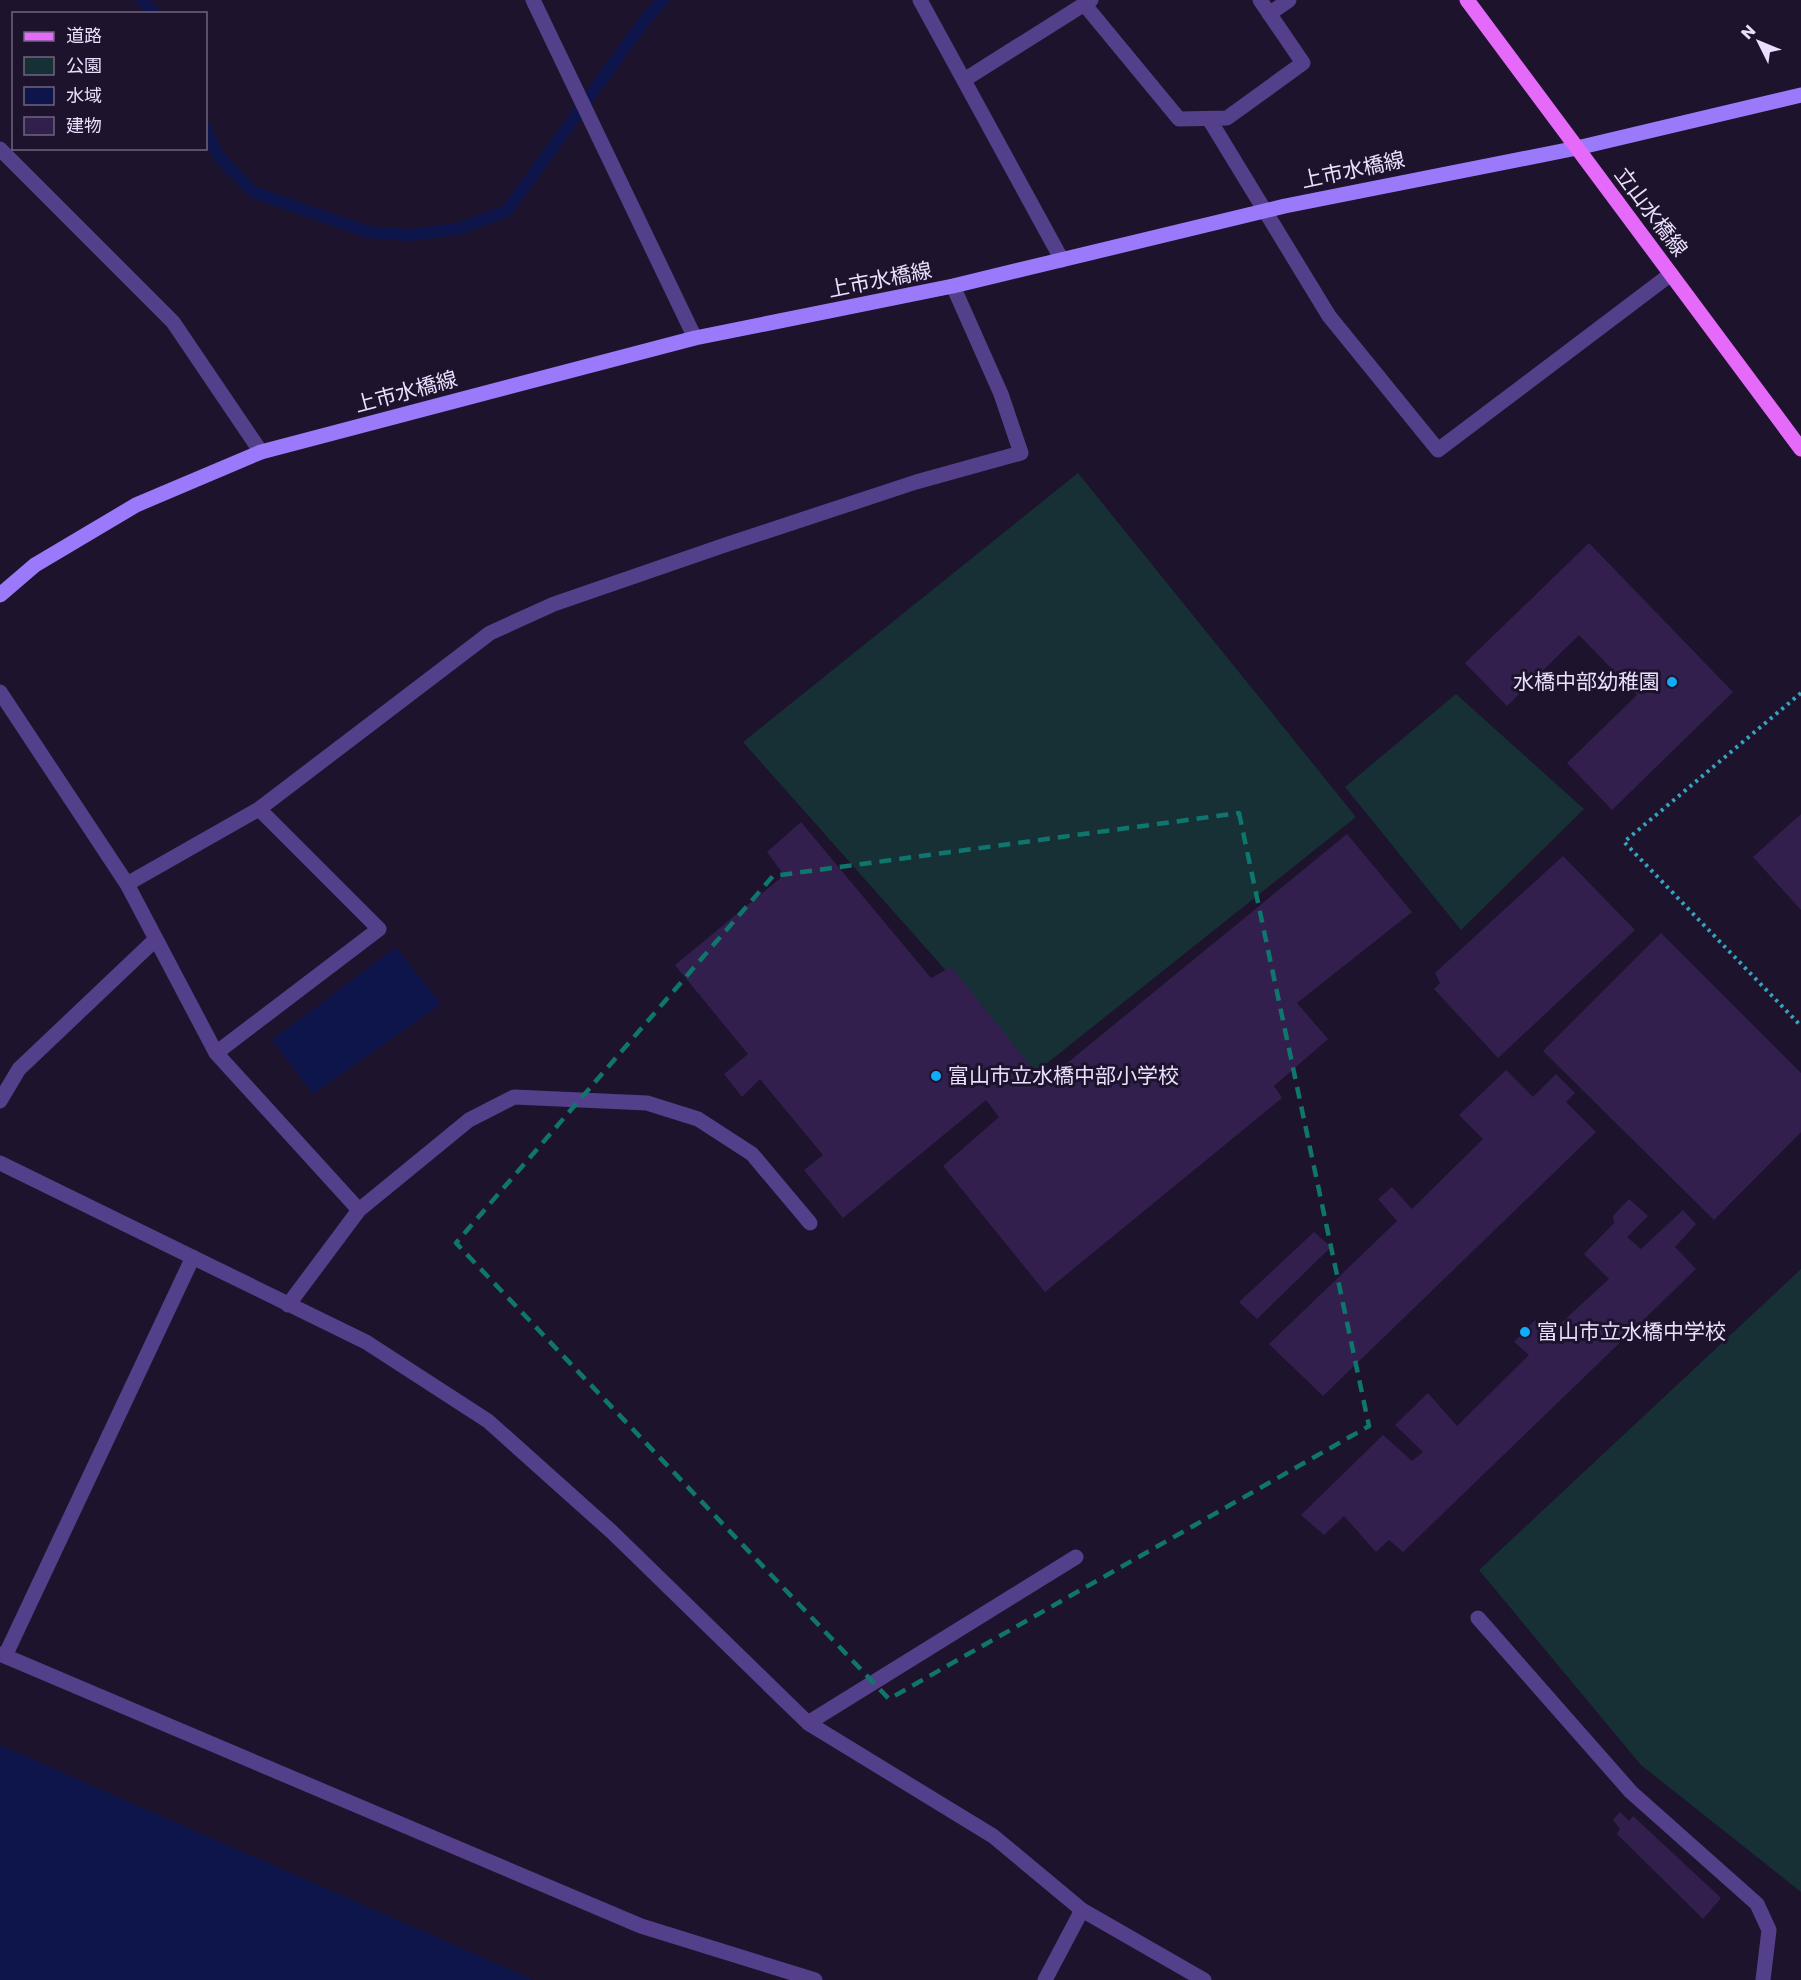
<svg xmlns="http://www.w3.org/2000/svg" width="1801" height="1980" font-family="Poppins,'Noto Sans JP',sans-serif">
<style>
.green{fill:#163036}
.water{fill:#0d154b}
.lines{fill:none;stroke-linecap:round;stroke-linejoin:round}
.stream{stroke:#0d154b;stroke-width:12}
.building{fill:#331f4d}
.path{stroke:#35a4bc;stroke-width:4;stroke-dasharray:3 4.5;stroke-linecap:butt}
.service{stroke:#543f8a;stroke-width:15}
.minor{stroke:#543f8a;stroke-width:15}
.secondary{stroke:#9b79fb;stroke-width:15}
.primary{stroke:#e66afa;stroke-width:15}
.marked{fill:none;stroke:#0f766e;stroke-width:4.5;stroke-dasharray:12 8;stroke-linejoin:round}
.poi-dot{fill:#12abf7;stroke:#1d132c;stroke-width:2}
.labels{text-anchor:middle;stroke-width:6;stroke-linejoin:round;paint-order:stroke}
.street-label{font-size:21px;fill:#eadffe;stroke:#1d132c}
.poi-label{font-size:21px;fill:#eadffe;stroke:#1d132c;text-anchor:start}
</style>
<rect width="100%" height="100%" fill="#1d132c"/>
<path class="green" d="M1078 473 1356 817 1036 1072 743 742Z
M1456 694 1584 809 1461 930 1345 787Z
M1801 1269V1892L1641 1765 1479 1570Z"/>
<path class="water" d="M396 947 441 1004 313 1094 272 1040Z
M0 1745 534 1980H0Z"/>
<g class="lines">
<path class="stream" d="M142 0 154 14
M206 129 219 157 253 192 368 232 409 235 458 229 507 211 644 21 663 0"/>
</g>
<path class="building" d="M1589 543 1733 692 1612 810 1567 763 1637 695 1579 635 1507 706 1465 663Z
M1801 814V910L1753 857Z
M801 822 931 978 951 967 1044 1082 1347 834 1412 912 1297 1003 1328 1039 1274 1086 1282 1098 1045 1292 943 1166 999 1117 986 1100 843 1218 804 1170 823 1155 760 1079 742 1097 724 1074 748 1054 675 965 784 875 767 852Z
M1563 856 1635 930 1498 1058 1434 989 1440 983 1435 973Z
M1661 933 1801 1073V1132L1714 1220 1543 1051Z
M1506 1070 1533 1097 1556 1074 1575 1093 1566 1102 1596 1132 1323 1396 1269 1344 1397 1221 1378 1199 1392 1187 1412 1209 1483 1139 1459 1115Z
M1629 1199 1648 1216 1627 1237 1641 1249 1683 1210 1696 1224 1675 1247 1696 1269 1403 1552 1389 1540 1376 1552 1344 1516 1324 1535 1301 1515 1383 1435 1412 1461 1423 1452 1395 1425 1428 1393 1457 1426 1529 1355 1514 1342 1535 1320 1550 1333 1609 1279 1584 1254 1614 1223 1613 1216Z
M1314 1232 1331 1247 1257 1319 1239 1302Z
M1620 1812 1629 1821 1633 1816 1721 1898 1703 1919 1617 1834 1620 1829 1613 1820Z"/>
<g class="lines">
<path class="path" d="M1801 693 1624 842 1801 1026"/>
<path class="service" d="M1478 1618 1631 1792 1757 1904 1769 1930 1763 1980"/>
<path class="minor" d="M533 0 695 338
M920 0 1062 260
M1084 4 1179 119 1227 118 1303 63 1260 0
M1269 14 1289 0
M964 80 1091 0
M1209 119 1329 316 1438 450 1671 274
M0 149 173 322 261 452
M0 692 127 884 216 1053 359 1210 288 1305
M127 884 259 809
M216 1053 379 929 259 809 490 633 554 604 725 545 916 482 1021 453 1001 394 953 286
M0 1101 19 1069 156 939
M0 1163 366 1342 488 1421 612 1532 808 1723 993 1836 1082 1910 1204 1980
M359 1210 469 1120 514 1097 647 1103 698 1119 752 1154 810 1223
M0 1654 641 1926 815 1980
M5 1656 193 1257
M808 1723 1076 1557
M1045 1980 1082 1910"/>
<path class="secondary" d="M0 595 35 565 136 505 261 452 695 338 953 286 1285 206 1577 148 1801 95"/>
<path class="primary" d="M1467 0 1801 449"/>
</g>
<path class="marked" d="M1239 813 1369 1426 889 1699 456 1243 773 876Z"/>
<g class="poi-dot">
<circle cx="1672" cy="682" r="6"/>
<circle cx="936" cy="1076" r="6"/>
<circle cx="1525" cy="1332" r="6"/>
</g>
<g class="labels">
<g class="street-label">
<text transform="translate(1353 170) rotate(-12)" y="7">上市水橋線</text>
<text transform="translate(1651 212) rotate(53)" y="7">立山水橋線</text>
<text transform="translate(880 280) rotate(-11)" y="7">上市水橋線</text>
<text transform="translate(406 392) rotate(-15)" y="7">上市水橋線</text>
</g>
<g class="poi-label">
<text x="1660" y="689" text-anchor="end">水橋中部幼稚園</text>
<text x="948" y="1083">富山市立水橋中部小学校</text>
<text x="1537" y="1339">富山市立水橋中学校</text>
</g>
</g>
<rect x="12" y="12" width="195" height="138" fill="#1d132c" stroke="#6f6580" stroke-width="1.5"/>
<rect x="24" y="32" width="30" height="9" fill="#e66afa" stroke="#6f6580" stroke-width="1.5"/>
<text x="66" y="42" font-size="18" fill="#eadffe">道路</text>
<rect x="24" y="57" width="30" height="18" fill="#163036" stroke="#6f6580" stroke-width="1.5"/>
<text x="66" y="72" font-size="18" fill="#eadffe">公園</text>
<rect x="24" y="87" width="30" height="18" fill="#0d154b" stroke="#6f6580" stroke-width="1.5"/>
<text x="66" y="102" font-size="18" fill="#eadffe">水域</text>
<rect x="24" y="117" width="30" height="18" fill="#331f4d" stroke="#6f6580" stroke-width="1.5"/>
<text x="66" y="132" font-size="18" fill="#eadffe">建物</text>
<g transform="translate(1759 42) rotate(313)" stroke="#1d132c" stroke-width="4.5" paint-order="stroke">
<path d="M0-4.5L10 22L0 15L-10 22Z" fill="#eadffe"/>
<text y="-9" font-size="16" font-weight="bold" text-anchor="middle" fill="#eadffe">N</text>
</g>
</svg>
